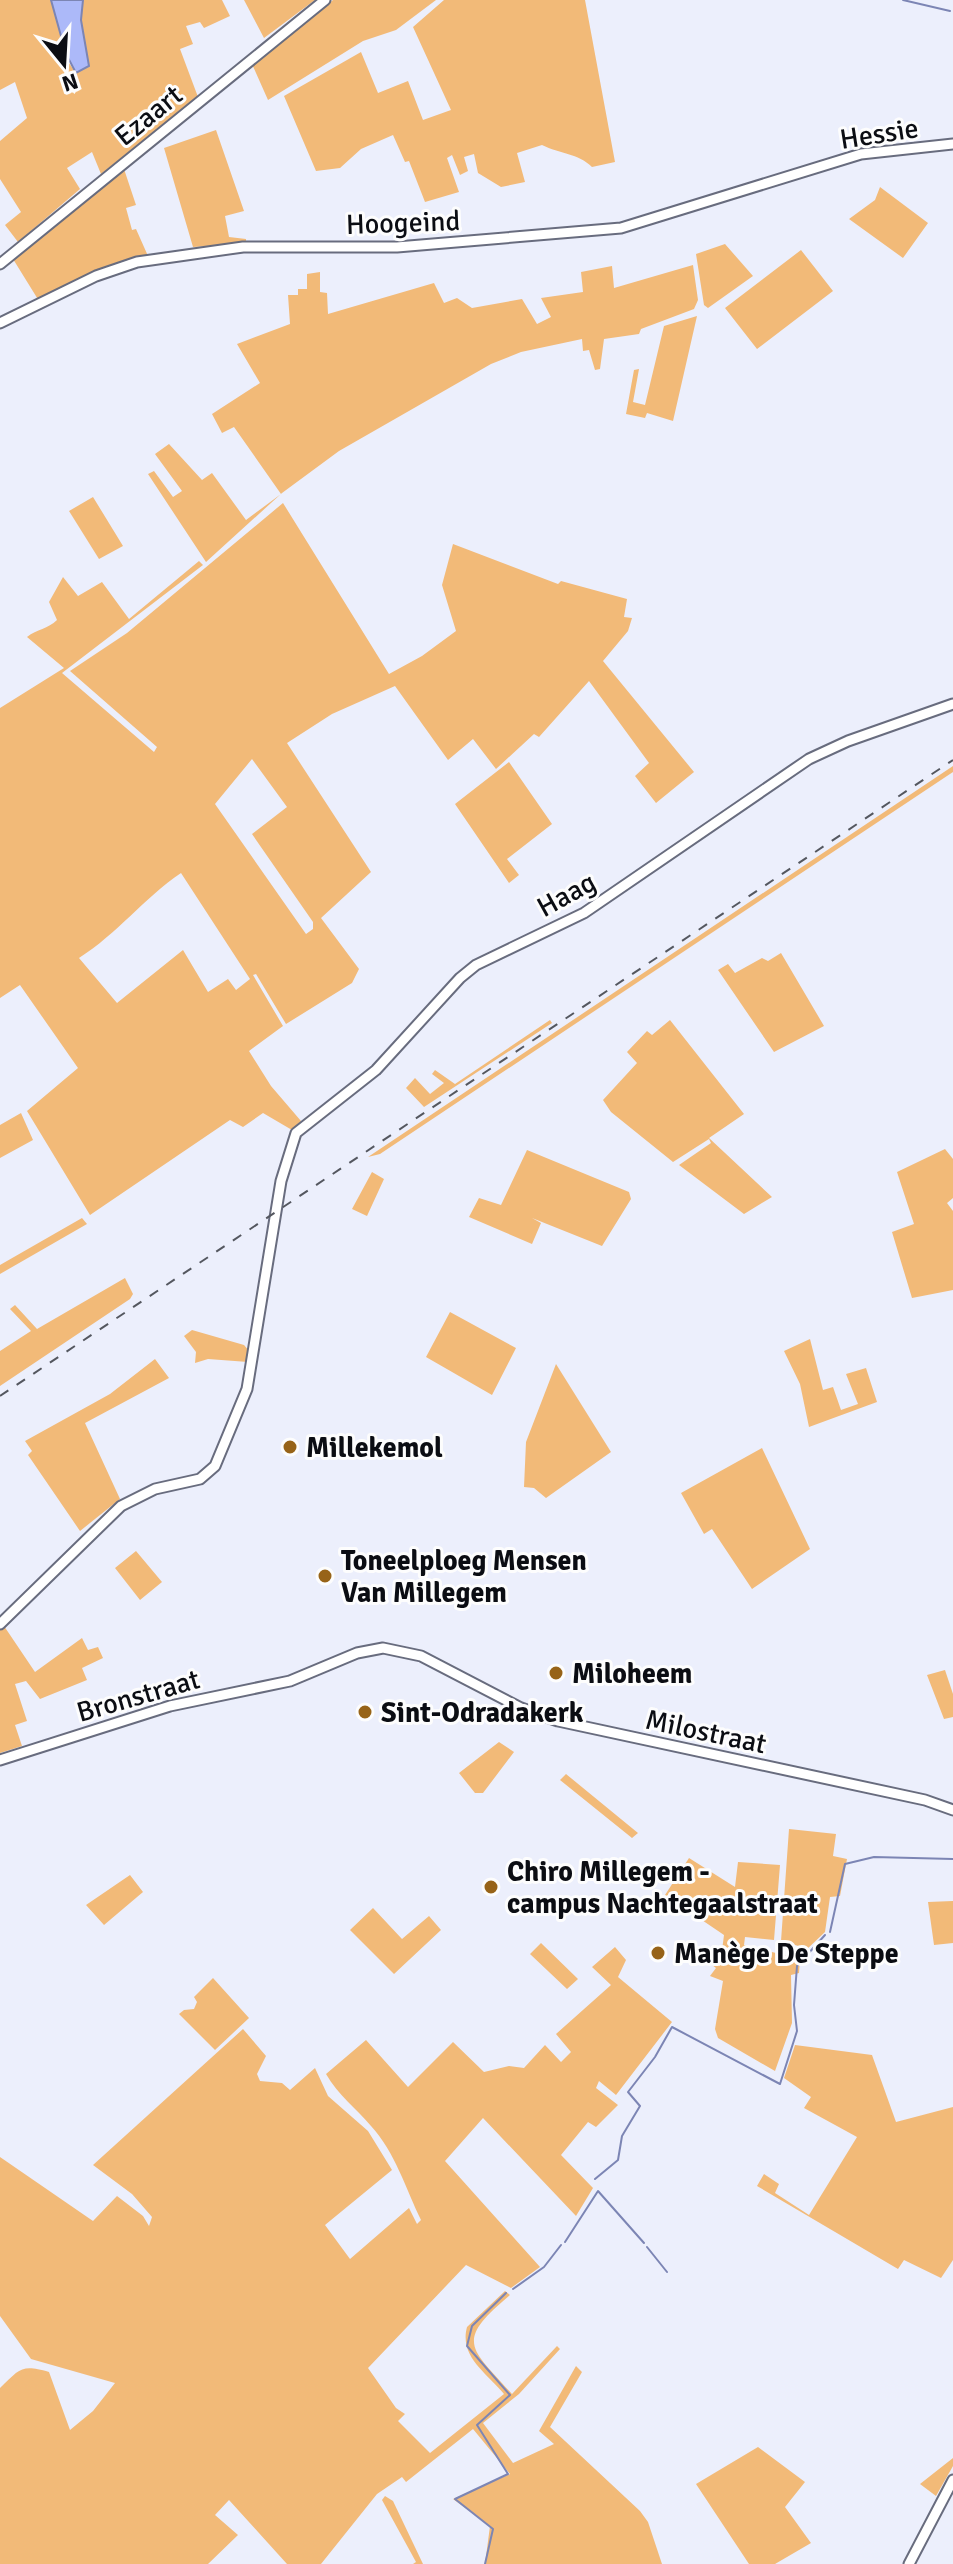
<svg xmlns="http://www.w3.org/2000/svg" width="953" height="2564" font-family="Signika,sans-serif">
<style>
.green{fill:#f2ba78;fill-rule:evenodd}
.water{fill:#acb9f9;stroke:#7c85b4;stroke-width:2}
.lines{fill:none;stroke-linecap:round;stroke-linejoin:round}
.stream{stroke:#7c85b4;stroke-width:2}
.secondary-casing{stroke:#686c7e;stroke-width:13}
.secondary{stroke:#fff;stroke-width:9}
.rail{stroke:#54575f;stroke-width:2;stroke-dasharray:10 10;stroke-linecap:butt}
.poi-dot{fill:#976318;stroke:#fdfdfd;stroke-width:3}
.labels{text-anchor:middle;stroke-width:6;stroke-linejoin:round;paint-order:stroke}
.street-label{font-size:28px;fill:#0b0d13;stroke:#fdfdfd}
.poi-label{font-size:28px;font-weight:bold;fill:#0b0d13;stroke:#fdfdfd;text-anchor:start}
</style>
<rect width="100%" height="100%" fill="#eceffc"/>
<path class="green" d="M0 0H51L69 63 76 73 89 66 81 20 83 0H222L230 16 204 28 200 22 186 26 193 44 180 49 198 97 101 174 92 152 67 168 80 189 18 242 5 225 21 212 0 179V141L27 118 15 82 0 90Z
M244 0H315L264 38Z
M333 0H436L396 30 363 41 268 100 252 64Z
M444 0H585L615 162 592 167C578 153 560 154 542 145L517 153 525 182 501 187 478 173 474 154 464 157 468 171 460 175 452 155 447 158 459 192 425 202 409 161 405 162 393 135 361 149 340 168 316 171 284 96 361 52 378 93 408 81 423 120 451 110 413 27Z
M216 130 244 211 225 216 229 237 246 239V244L193 247 164 148Z
M124 169 136 205 126 208 132 230 136 229 148 256 113 264 39 301 13 259Z
M880 187 928 223 903 258 849 219 875 200Z
M725 244 753 276 708 308 704 305 696 254Z
M801 250 833 291 757 349 725 308Z
M693 265 698 300 694 309 641 329 639 334 604 339 600 369 595 370 589 350 583 351 582 339 521 352 491 364 339 451 282 493 206 562 148 474 154 471 173 497 182 491 155 454 169 444 202 480 212 473 246 520 281 494 234 427 222 433 212 414 260 383 237 344 290 324 288 295H298V289H307V274L320 272V292L327 293 328 314 434 283 444 303 457 298 472 308 522 299 537 324 551 317 541 298 583 292 581 272 612 266 614 288Z
M697 316 673 421 647 413 645 418 626 414 634 370 639 369 633 402 645 405 664 326Z
M93 497 123 546 99 559 69 511Z
M283 503 389 674 422 656 456 631 442 585 453 544 558 584 561 581 627 599 624 617 632 618 628 631 603 661 694 772 656 803 635 776 649 763 589 681 539 737 534 734 496 769 473 739 448 760 395 686 332 714 287 743 371 872 321 918 359 969 352 983 286 1024 256 974 253 975 283 1026 249 1051 271 1086 301 1121 292 1130 263 1113 243 1127 230 1120 90 1215 27 1111 78 1068 20 985 0 998V708L64 668 27 637C37 629 48 629 57 620L49 602 63 577 78 596 102 582 129 619 199 561 203 565 62 673 154 752 157 747 70 671 127 633ZM252 759 287 807 252 834 313 922V929L306 934 215 804ZM181 873 250 979 236 990 228 979 208 992 183 950 117 1003 79 958C117 934 144 898 181 873Z
M509 762 552 824 507 859 519 875 509 883 455 804Z
M953 766V772L380 1154 368 1157Z
M781 953 824 1026 774 1052 718 970 728 964 735 973 762 958 768 961Z
M550 1020 552 1023 424 1107 406 1088 415 1078 430 1094 444 1083 432 1074 435 1070 455 1084Z
M670 1020 744 1114 709 1138 772 1197 744 1214 679 1165 711 1143 709 1139 673 1162 611 1112 603 1100 637 1063 627 1052 647 1031 652 1035Z
M21 1113 33 1140 0 1158V1125Z
M945 1149 953 1159V1198L947 1203 953 1211V1290L912 1298 892 1232 914 1224 897 1172Z
M527 1150 629 1192 631 1199 602 1246 532 1218 541 1223 532 1244 469 1217 479 1198 501 1205Z
M372 1172 384 1179 367 1216 352 1209Z
M82 1218 87 1224 0 1274V1265Z
M125 1278 133 1294 130 1299 0 1386V1351L31 1331 10 1309 15 1305 37 1329Z
M450 1312 516 1348 492 1395 426 1357Z
M192 1330 244 1345 250 1352 248 1362 208 1359 195 1363 196 1352 184 1336Z
M810 1339 823 1390 833 1387 841 1410 858 1404 846 1374 866 1368 877 1402 809 1427 800 1384 784 1351Z
M155 1359 169 1378 85 1423 120 1499 80 1531 28 1455 32 1451 25 1441 110 1394Z
M556 1364 611 1452 546 1498 534 1488 524 1487 526 1442Z
M762 1448 810 1549 752 1589 712 1529 704 1534 681 1493Z
M136 1551 162 1582 140 1600 115 1568Z
M4 1626 35 1672 82 1638 88 1650 98 1647 103 1658 82 1668 87 1680 40 1699 26 1681 15 1684 27 1721 15 1725 22 1746 0 1753V1628Z
M945 1670 953 1694V1717L944 1719 927 1675Z
M499 1742 514 1752 483 1793H475L459 1773Z
M566 1774 638 1833 632 1838 560 1780Z
M789 1829 836 1834 833 1856 847 1859 840 1896 830 1897 825 1932 804 1952 802 1947 781 1941Z
M689 1858 735 1887 738 1862 780 1865 774 1940 745 1937 744 1945 800 1959 799 1973 791 1975 792 2023 775 2071 718 2038 715 2029 723 1981 710 1976 716 1968 699 1955 720 1966 724 1935 665 1895Z
M130 1875 143 1892 104 1925 86 1905Z
M953 1901V1943L934 1945 928 1902Z
M373 1908 402 1939 429 1916 441 1930 394 1974 350 1930Z
M541 1943 578 1979 567 1989 530 1954Z
M615 1947 626 1960 618 1977 672 2022 616 2095 599 2081 596 2088 618 2105 596 2127 588 2122 561 2155 593 2188 576 2216 483 2118 445 2161 540 2267 511 2288 466 2265 368 2368 396 2408 405 2414 398 2421 430 2453 504 2394C487 2373 459 2357 467 2327L505 2291 510 2295C454 2342 470 2347 512 2394L557 2346 560 2349 519 2394 483 2423 513 2463 554 2444 539 2431 576 2366 582 2372 550 2427 640 2511 648 2522 662 2564H485L490 2526 453 2499 510 2474 473 2429 406 2482 402 2477 377 2494 321 2564H287L229 2500 215 2515 238 2535 208 2564H0V2388C20 2369 21 2364 49 2372L70 2430 93 2411 115 2383 31 2359 0 2316V2157L93 2221 117 2196 143 2216 149 2226 152 2217 132 2194 93 2165 243 2029 266 2056 257 2074 260 2081 282 2083 290 2090 315 2068 328 2096 368 2131 392 2170 325 2225 350 2259 409 2208 417 2224 421 2220C406 2189 395 2152 371 2126 356 2108 338 2095 326 2074L366 2040 408 2087 453 2042 484 2072 509 2066 524 2068 545 2045 561 2062 571 2052 556 2034 611 1985 592 1967Z
M213 1978 249 2018 215 2050 179 2014 184 2010 194 2009 197 2002 194 1997Z
M795 2045 872 2055 896 2122 953 2107V2260L941 2278 904 2260 898 2269 757 2186 764 2174 779 2184 775 2193 809 2215 857 2137 804 2108 811 2097 784 2078Z
M758 2447 805 2482 785 2507 811 2543 775 2564H749L696 2484Z
M953 2458V2466L936 2496 920 2484Z
M385 2496 393 2501 423 2564H413L416 2562 382 2500Z"/>
<path class="water" d="M51 0H83L81 20 89 66 76 73 66 54Z"/>
<g class="lines">
<path class="stream" d="M903 0 950 11
M830 1932 845 1864 874 1857 953 1859
M595 2179 618 2160 622 2136 640 2106 628 2092 655 2057 672 2027 780 2084 797 2031 794 2005 797 1966 825 1935
M565 2242 598 2191 644 2243
M647 2247 667 2272
M513 2289 544 2267 561 2245
M485 2564 493 2529 455 2499 508 2474 477 2425 510 2395 467 2346 472 2326 506 2293"/>
<defs>
<path id="secondary" d="M0 264 325 0
M0 323 96 276 137 262 243 247H397L621 228 861 154 953 144
M0 1624 121 1506 155 1489 200 1479 215 1466 247 1389 281 1181 296 1133 376 1070 460 978 476 965 584 913 809 759 848 741 953 704
M0 1760 170 1706 290 1681 357 1653 383 1648 421 1656 521 1708 558 1721 925 1800 953 1810
M909 2564 953 2480"/>
</defs>
<use href="#secondary" class="secondary-casing"/>
<use href="#secondary" class="secondary"/>
<path class="rail" d="M0 1396 953 760"/>
</g>
<g class="poi-dot">
<circle cx="290" cy="1447" r="8"/>
<circle cx="325" cy="1576" r="8"/>
<circle cx="556" cy="1673" r="8"/>
<circle cx="365" cy="1712" r="8"/>
<circle cx="491" cy="1887" r="8"/>
<circle cx="658" cy="1953" r="8"/>
</g>
<g class="labels">
<g class="street-label">
<text transform="translate(148 115) rotate(-39)" y="10">Ezaart</text>
<text transform="translate(879 133) rotate(-9)" y="10">Hessie</text>
<text transform="translate(403 222) rotate(-2)" y="10">Hoogeind</text>
<text transform="translate(566 894) rotate(-29)" y="10">Haag</text>
<text transform="translate(138 1695) rotate(-16)" y="10">Bronstraat</text>
<text transform="translate(706 1731) rotate(12)" y="10">Milostraat</text>
</g>
<g class="poi-label">
<text x="306" y="1457">Millekemol</text>
<text x="341" y="1570">Toneelploeg Mensen<tspan x="341" dy="32">Van Millegem</tspan></text>
<text x="572" y="1683">Miloheem</text>
<text x="381" y="1722">Sint-Odradakerk</text>
<text x="507" y="1881">Chiro Millegem -<tspan x="507" dy="32">campus Nachtegaalstraat</tspan></text>
<text x="674" y="1963">Manège De Steppe</text>
</g>
</g>
<g transform="translate(64 64) rotate(162)" stroke="#fdfdfd" stroke-width="6" paint-order="stroke">
<path d="M0-6L14 30L0 20L-14 30Z" fill="#0b0d13"/>
<text y="-12" font-size="22" font-weight="bold" text-anchor="middle" fill="#0b0d13">N</text>
</g>
</svg>
